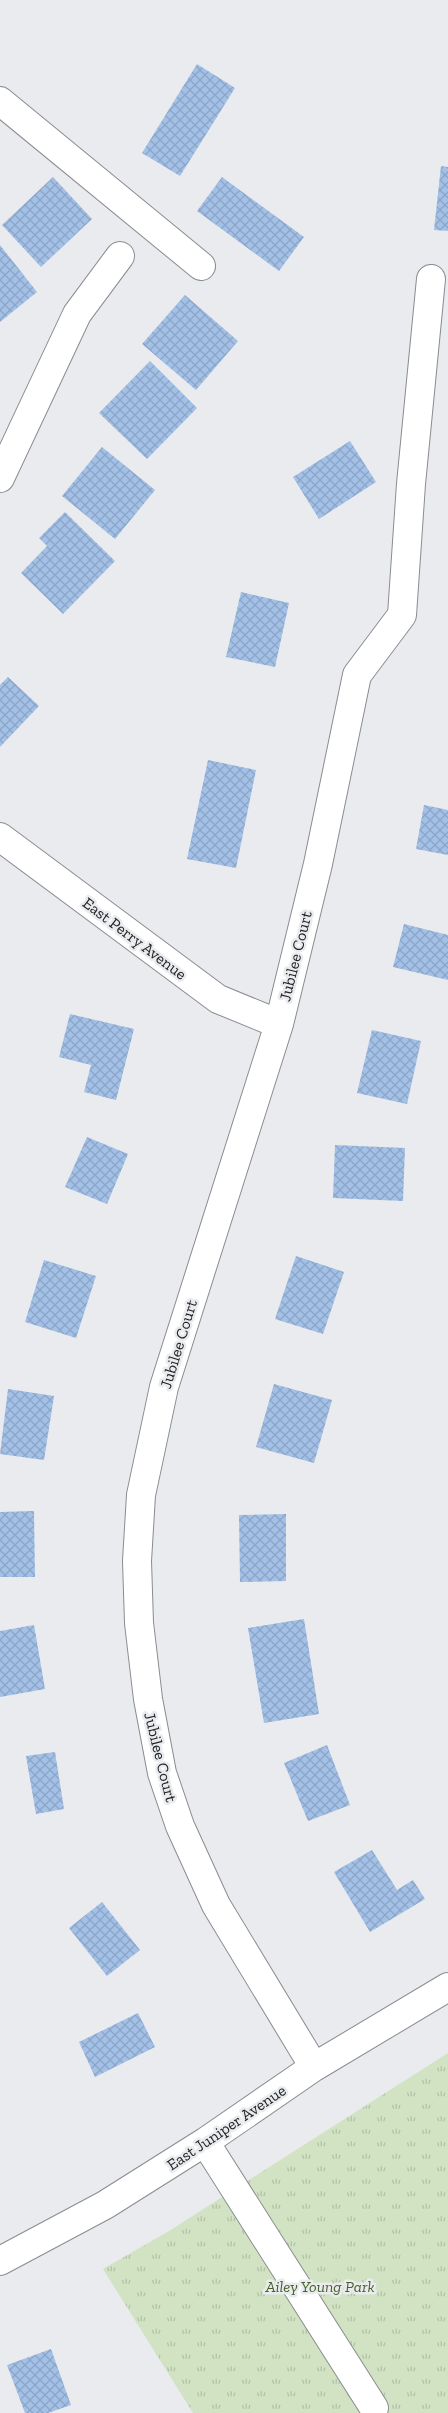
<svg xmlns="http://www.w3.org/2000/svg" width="448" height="2413" font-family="'Zilla Slab',serif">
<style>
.park{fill:url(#park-tufts)}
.building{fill:url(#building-cross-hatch)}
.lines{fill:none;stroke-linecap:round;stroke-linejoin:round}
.minor-casing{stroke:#8a8c8f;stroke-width:30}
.minor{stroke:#fff;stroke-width:28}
.labels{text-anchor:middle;stroke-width:5;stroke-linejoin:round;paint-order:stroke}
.street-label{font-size:16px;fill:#212223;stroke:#e9ebee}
.park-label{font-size:16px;font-style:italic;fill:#456226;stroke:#e9ebee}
</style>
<defs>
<pattern id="park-tufts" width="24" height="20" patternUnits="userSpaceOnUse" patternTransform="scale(1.25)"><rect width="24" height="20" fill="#d1e3c3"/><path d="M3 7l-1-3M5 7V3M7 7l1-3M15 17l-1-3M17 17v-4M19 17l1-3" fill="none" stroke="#b3c2a7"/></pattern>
<pattern id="building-cross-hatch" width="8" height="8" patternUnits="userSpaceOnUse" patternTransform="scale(1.25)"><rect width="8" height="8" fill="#a3c0e7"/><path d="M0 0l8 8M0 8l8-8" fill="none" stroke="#8ca5c6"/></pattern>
</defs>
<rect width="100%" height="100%" fill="#e9ebee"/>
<path class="park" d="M448 2053V2413H193L103 2269 169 2231Z"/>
<path class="building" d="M197 64 235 88 180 176 142 153Z
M441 166 448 167V231L434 230Z
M53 177 92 219 41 267 2 225Z
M222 177 304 237 279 271 197 211Z
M0 245 37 292 0 322Z
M185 295 238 341 196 390 142 344Z
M150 361 197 408 147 459 99 413Z
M350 441 376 482 319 519 293 477Z
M102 447 155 490 115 539 62 496Z
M65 512 115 561 63 614 21 573 47 546 39 538Z
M241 592 289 603 275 667 226 657Z
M8 677 39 706 0 747V685Z
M208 760 256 770 236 868 187 859Z
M424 805 448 810V855L416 849Z
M404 924 448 935V980L393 967Z
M70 1014 134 1029 116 1100 84 1092 91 1065 59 1057Z
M372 1030 421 1041 407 1104 357 1093Z
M87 1137 128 1154 107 1204 65 1187Z
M335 1145 405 1148 403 1201 333 1198Z
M296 1256 344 1272 323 1334 275 1319Z
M44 1260 96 1276 76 1338 25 1322Z
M274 1384 332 1400 314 1463 256 1447Z
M8 1389 54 1396 44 1460 0 1454Z
M34 1511 35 1577H0V1512Z
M286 1514V1581L240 1582 239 1515Z
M304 1619 319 1714 264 1723 248 1628Z
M34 1625 45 1689 0 1697V1631Z
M327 1745 350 1805 308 1821 284 1763Z
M55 1752 64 1809 36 1814 26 1756Z
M372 1850 397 1890 413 1880 425 1899 370 1932 334 1872Z
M102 1902 140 1950 107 1976 69 1928Z
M138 2013 155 2047 95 2077 79 2042Z
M51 2349 71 2405 48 2413H25L7 2365Z"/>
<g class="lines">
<defs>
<path id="minor" d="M0 101 201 266
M0 478 77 314 120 256
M0 837 218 999 279 1024
M314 2067 216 1905 180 1826 162 1773 148 1699 139 1623 137 1561 141 1495 164 1387 279 1024 318 864 357 675 402 615 411 484 431 279
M205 2142 374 2408
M0 2261 105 2205 205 2142 314 2067 448 1987"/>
</defs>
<use href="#minor" class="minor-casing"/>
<use href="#minor" class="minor"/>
</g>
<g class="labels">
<g class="street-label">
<text transform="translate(135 938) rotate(37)" y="6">East Perry Avenue</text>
<text transform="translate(295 956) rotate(-76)" y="6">Jubilee Court</text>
<text transform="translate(178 1344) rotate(-73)" y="6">Jubilee Court</text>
<text transform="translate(161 1757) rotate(76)" y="6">Jubilee Court</text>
<text transform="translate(226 2127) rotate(-34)" y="6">East Juniper Avenue</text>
</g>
<g class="park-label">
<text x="320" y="2292">Ailey Young Park</text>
</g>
</g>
</svg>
